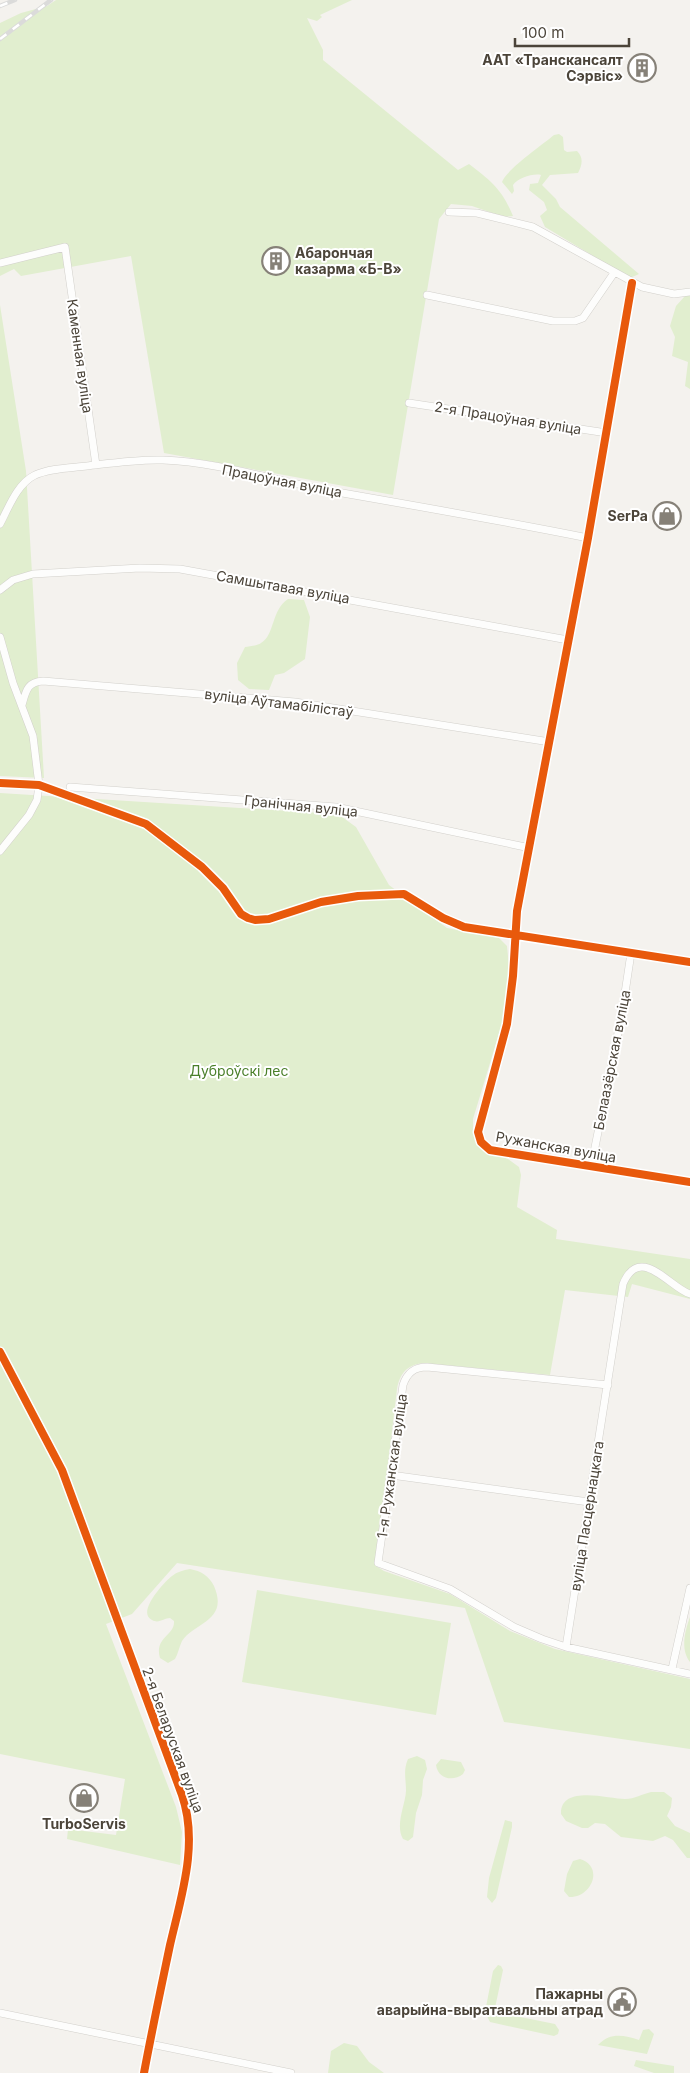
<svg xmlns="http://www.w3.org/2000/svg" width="690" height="2073" font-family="Inter,sans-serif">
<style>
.green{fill:#e1eecf}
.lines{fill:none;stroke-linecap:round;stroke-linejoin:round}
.street-casing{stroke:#d2d0cb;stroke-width:8}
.street{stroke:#fdfdfc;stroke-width:7}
.rail-casing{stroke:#dbdbda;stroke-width:4.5}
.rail{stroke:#fff;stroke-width:2.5;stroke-dasharray:8;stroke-linecap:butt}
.cycleway-casing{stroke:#fff;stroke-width:11}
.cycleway{stroke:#e8590c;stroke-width:8}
.labels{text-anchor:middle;stroke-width:4;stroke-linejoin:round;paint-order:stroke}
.poi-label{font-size:14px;font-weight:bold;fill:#4b4439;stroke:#fff;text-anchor:end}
.street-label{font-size:14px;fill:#4b4439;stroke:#fff}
.park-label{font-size:14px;fill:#4a7f2a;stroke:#fff}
</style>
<rect width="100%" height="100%" fill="#f4f2ee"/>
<path class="green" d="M56 0H352L320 15 322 17 317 21 307 18 323 50V60L458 170 469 164C491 181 502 189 513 216L504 217 472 206 451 204 439 219 393 495 164 453 131 256 21 276 14 269 0 276V23L21 13 47 6Z
M559 134 563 137 564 150 567 152 577 151C584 158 582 165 578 173L550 175 542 185 556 199 560 207 639 274 630 278 545 227 540 216 547 210 544 202 529 190 530 184 538 183 541 175C533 173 518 178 513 185L514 191 512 194 502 182C506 170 542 145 554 135Z
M690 295V389L685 386 688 362 672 356 675 337 670 326 676 306 685 296Z
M0 305 26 471 44 778 0 776Z
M288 599 304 600 310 617 305 659 284 673 275 675 269 690 249 689 238 680 237 663 245 647C249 646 257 646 261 643 275 635 271 610 288 599Z
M0 793 338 814 356 827 389 885 447 928 499 938 507 946 510 976 504 1017 473 1119V1130L475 1141 482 1149 508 1159 519 1167 521 1175 517 1207 557 1230 556 1239 690 1259V1299L632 1284 628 1297 565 1290 550 1375 423 1363C407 1365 400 1373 397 1389L376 1566 384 1571 450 1594 510 1631 555 1649 690 1679V1749L504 1722 465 1608 177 1563 132 1614 106 1624 176 1807 182 1832 180 1865 67 1839 68 1829 116 1835 125 1779 0 1754Z
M190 1569C201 1571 209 1576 214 1586 229 1621 195 1622 182 1641 179 1647 178 1654 175 1659L168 1663 160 1658C154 1637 175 1636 174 1621L170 1618C164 1618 159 1624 152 1620 136 1613 164 1582 172 1576 177 1572 183 1570 190 1569Z
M257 1590 451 1623 436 1715 242 1682Z
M690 1617V1662C680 1649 685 1631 690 1617Z
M417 1756 425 1760 427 1769 423 1780 422 1795 416 1813 413 1837 408 1841 403 1839C395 1825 405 1806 406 1791 406 1779 403 1770 408 1759Z
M441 1759 461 1762 465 1770 463 1774C453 1782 438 1779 436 1765Z
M651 1792H664L672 1798 671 1807 667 1816 675 1826 690 1833V1858H687L673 1840 665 1836 653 1841 621 1837 605 1824 595 1823 588 1828H582L566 1821 561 1814C560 1784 609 1799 625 1799 635 1799 642 1794 651 1792Z
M505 1820 512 1822V1827L496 1898 492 1903 487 1897 489 1878Z
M580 1859C605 1867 591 1898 569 1897L564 1891 567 1874 573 1861Z
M498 1965 501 1966 503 1970 495 2008 501 2013 555 2024 559 2030 558 2034 554 2036 490 2022 485 2012 493 1971Z
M649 2029 654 2034 647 2054 598 2045C610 2032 624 2035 639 2040L643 2030Z
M344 2043 357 2046 369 2062 384 2073H328L331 2051Z
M636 2060 674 2066V2073H654L634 2066Z"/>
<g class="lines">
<defs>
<path id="street" d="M449 212 477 213 533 227 642 287 674 294 690 292
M0 263 65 247 96 465
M632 283 588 538 517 911 513 976 507 1024 478 1132 481 1142 490 1150 690 1182
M427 295 553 321H575L583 318 614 273
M409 403 607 433
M0 524C9 507 17 484 35 475 51 468 70 468 87 466 112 463 138 459 163 460 219 462 275 481 331 491 417 506 503 521 588 538
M0 590 13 580 33 574 140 568 180 569 568 640
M0 637 13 683 33 736 39 785 37 800 29 815 0 851
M22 705C26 691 27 682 43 681L295 702 550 742
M0 783 39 785 146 824 202 867 223 888 241 914 248 918 255 920 269 919 321 902 358 896 404 894 443 918 464 927 690 962
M70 787 336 807 530 848
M591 1167 622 1013 631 953
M0 1352 62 1470 182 1795C199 1844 181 1897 170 1945 161 1988 152 2030 144 2073
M608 1385 427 1367C414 1367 407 1373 403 1385L378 1563 450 1589 514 1627 542 1639 566 1647 690 1674
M391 1475 589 1502
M566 1647 623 1284C640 1243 670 1288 690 1294
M672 1669 690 1588
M0 2013 291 2073"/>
</defs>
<use href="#street" class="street-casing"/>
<use href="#street" class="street"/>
<defs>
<path id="rail" d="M0 6 15 0
M0 39 51 0"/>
</defs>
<use href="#rail" class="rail-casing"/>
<use href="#rail" class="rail"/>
<defs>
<path id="cycleway" d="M632 283 588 538 517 911 513 976 507 1024 478 1132 481 1142 490 1150 690 1182
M0 783 39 785 146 824 202 867 223 888 241 914 248 918 255 920 269 919 321 902 358 896 404 894 443 918 464 927 690 962
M0 1352 62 1470 182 1795C199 1844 181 1897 170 1945 161 1988 152 2030 144 2073"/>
</defs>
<use href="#cycleway" class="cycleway-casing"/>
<use href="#cycleway" class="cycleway"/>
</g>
<defs>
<symbol id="building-ring" viewBox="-11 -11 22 22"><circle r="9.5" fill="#fff" stroke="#868178" stroke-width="1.5"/><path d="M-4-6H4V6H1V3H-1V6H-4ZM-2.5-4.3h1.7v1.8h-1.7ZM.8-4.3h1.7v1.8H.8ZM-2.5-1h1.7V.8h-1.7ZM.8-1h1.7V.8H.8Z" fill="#868178"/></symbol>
<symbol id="shop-ring" viewBox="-11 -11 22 22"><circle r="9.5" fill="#fff" stroke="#868178" stroke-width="1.5"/><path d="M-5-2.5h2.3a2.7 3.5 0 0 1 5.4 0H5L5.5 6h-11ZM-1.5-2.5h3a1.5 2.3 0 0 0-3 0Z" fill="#868178"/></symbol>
<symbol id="civic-ring" viewBox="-11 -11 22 22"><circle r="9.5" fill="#fff" stroke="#868178" stroke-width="1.5"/><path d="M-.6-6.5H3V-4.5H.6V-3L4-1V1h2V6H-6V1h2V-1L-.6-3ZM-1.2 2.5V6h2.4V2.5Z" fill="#868178"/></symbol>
</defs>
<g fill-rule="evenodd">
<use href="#building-ring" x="626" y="52" width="32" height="32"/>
<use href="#building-ring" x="260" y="245" width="32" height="32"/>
<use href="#shop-ring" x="651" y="500" width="32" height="32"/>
<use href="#shop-ring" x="68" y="1782" width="32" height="32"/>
<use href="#civic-ring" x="606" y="1986" width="32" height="32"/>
</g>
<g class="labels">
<g class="poi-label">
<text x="623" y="65">ААТ «Транскансалт<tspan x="623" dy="16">Сэрвіс»</tspan></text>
<text x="295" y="258" text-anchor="start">Абарончая<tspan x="295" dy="16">казарма «Б-В»</tspan></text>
<text x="648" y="521">SerPa</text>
<text x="84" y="1829" text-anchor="middle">TurboServis</text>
<text x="603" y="1999">Пажарны<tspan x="603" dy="16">аварыйна-выратавальны атрад</tspan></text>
</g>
<g class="street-label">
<text transform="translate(80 356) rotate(82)" y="5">Каменная вуліца</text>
<text transform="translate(508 418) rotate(9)" y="5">2-я Працоўная вуліца</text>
<text transform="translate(282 481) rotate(11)" y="5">Працоўная вуліца</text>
<text transform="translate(283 587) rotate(10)" y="5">Самшытавая вуліца</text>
<text transform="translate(279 703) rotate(7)" y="5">вуліца Аўтамабілістаў</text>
<text transform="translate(301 806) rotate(6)" y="5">Гранічная вуліца</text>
<text transform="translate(612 1060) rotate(-79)" y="5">Белаазёрская вуліца</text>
<text transform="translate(556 1147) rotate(10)" y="5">Ружанская вуліца</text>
<text transform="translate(392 1466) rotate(-82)" y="5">1-я Ружанская вуліца</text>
<text transform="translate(587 1516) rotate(-81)" y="5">вуліца Пасцернацкага</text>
<text transform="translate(173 1740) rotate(70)" y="5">2-я Беларуская вуліца</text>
</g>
<g class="park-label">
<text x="239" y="1076">Дуброўскі лес</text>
</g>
</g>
<path d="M515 38v8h114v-8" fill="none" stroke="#4b4439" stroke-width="2.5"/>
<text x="522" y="38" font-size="15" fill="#4b4439" stroke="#ffffff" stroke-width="4" paint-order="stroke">100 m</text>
</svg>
